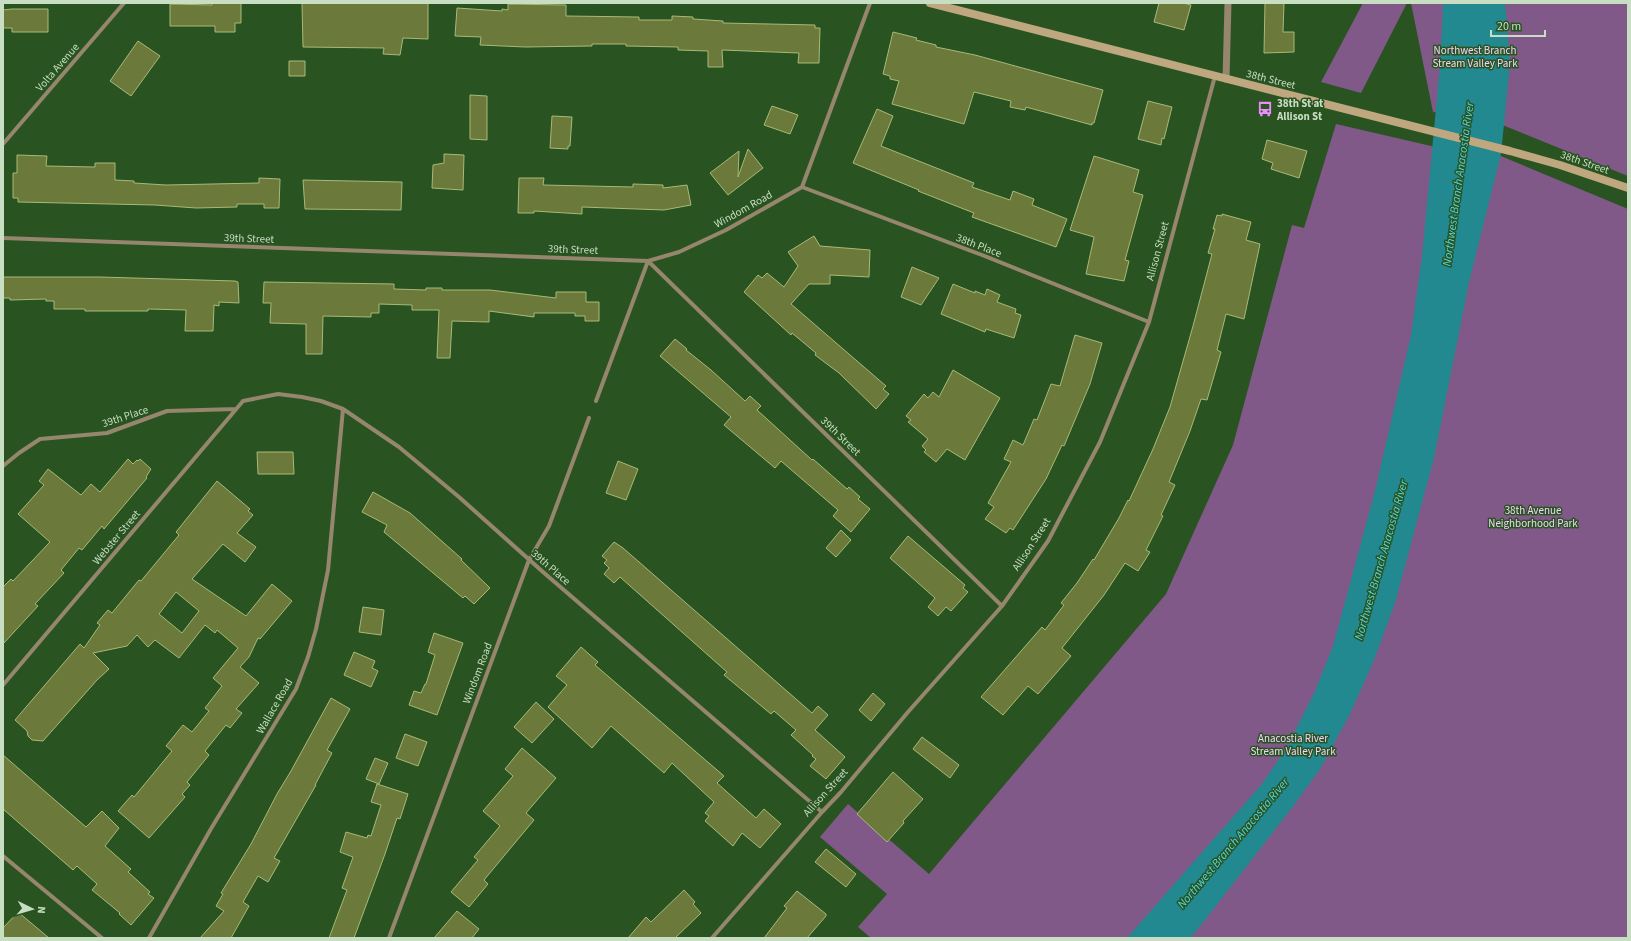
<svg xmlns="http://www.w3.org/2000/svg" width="1631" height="941" font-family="'Source Sans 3',sans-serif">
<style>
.green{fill:#805988}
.water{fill:#21898f}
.building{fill:#6b7a3b;stroke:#a8b978;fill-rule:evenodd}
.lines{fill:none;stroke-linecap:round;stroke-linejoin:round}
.minor{stroke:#95866d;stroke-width:4}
.tertiary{stroke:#95866d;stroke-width:7}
.secondary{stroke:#bfa880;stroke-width:8}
.labels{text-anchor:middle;stroke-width:3;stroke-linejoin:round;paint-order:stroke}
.park-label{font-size:11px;fill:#f3d6f9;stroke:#2a5322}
.street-label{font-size:11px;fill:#c7dec3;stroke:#2a5322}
.poi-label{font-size:11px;font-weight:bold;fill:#c7dec3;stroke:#2a5322;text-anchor:start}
.water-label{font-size:12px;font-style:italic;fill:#54d8df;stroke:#2a5322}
</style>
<rect width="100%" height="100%" fill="#2a5322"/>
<path class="green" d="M1363 3H1407L1361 93 1321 82Z
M1411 3H1628V176L1490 120 1433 112Z
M1336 124 1496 161V154L1628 209V938H871L858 927 887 894 820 837 848 804 929 874 1166 594 1233 445 1292 225 1304 228Z"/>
<path class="water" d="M1443 3H1505L1510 63 1501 154 1469 282 1434 458 1395 603 1374 660 1350 714 1320 769 1291 809 1201 925 1190 938H1127L1261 785 1286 749 1315 691 1333 646 1375 491 1411 335 1422 256 1440 66Z"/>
<path class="building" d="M212 3H241V23H235V32H215V26H170V4L212 5Z
M302 3H428V39L403 38 400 55 383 54 384 48 303 47Z
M1159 3H1183L1191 5 1184 30 1154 22Z
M1265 3H1284L1283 32H1294V52L1264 53Z
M508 4 566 5V16L639 17V20H672V16L693 17V19L723 21V23L815 25V28H820L819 63H798L799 53 722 50 723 67H708V51L678 50V47L626 46V44H592V46L525 47 480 45 481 37 455 36 457 8 502 11V9L508 10Z
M12 9H48V32H12V28H3V10Z
M893 32 917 38 916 40 936 45V47L975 55 1103 90 1094 123H1092V125L1026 107 1025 110 1010 107 1011 101 974 92 964 124 892 104 899 81 890 79V76L883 74Z
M138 41 160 56 131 96 110 81Z
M289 61H305V76H289Z
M470 95 487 96V140L470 139Z
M1148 101 1172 107 1164 139 1162 138 1161 145 1138 139Z
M772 106 798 115 790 134 764 125Z
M877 109 893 116 881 146 974 183 972 187 1010 200 1013 191 1034 199 1032 205 1067 219 1056 247 972 217 974 213 918 191 919 190 853 163Z
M552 116 572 117 570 146H568V149L550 148Z
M1267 140 1307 151 1299 178 1271 169 1273 163 1262 159Z
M748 149 763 168 728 195 710 173 739 151 738 177Z
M444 154 464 155 463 190 432 188 433 165 444 163Z
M17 155 47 156 46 166 95 167V163H115V180L134 181V183L166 185 259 183V178L280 179 279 208H264V204H237V207L196 208 155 205 18 202V198H13V173H17Z
M1094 156 1139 170 1133 192 1143 195 1125 260 1129 261 1124 281 1086 274 1094 237 1070 230Z
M519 178H544L543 185 633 187V184L663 185V188L687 185 691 205 664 210 582 207V214L534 211V213H518Z
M303 180 402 182 401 210 305 209Z
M1222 214 1251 222 1246 240 1260 244 1244 319 1226 314 1217 350 1221 352 1207 400 1201 399 1190 431 1169 482 1175 485 1161 515 1163 516 1146 550 1150 552 1138 571 1125 563 1104 595 1062 648 1071 656 1038 694 1028 686 1003 715 981 697 1042 627 1045 630 1064 605 1061 603 1077 583 1093 559 1094 560 1119 518 1128 500 1129 501 1153 449 1170 407 1193 326 1212 254 1208 253 1215 229H1213L1217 215 1222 216Z
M814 236 820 246 870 250 869 277 830 275V284H809L791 304 886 386 883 389 889 394 876 409 839 373 815 355 816 353 792 333 791 335 744 292 758 275 762 278 767 273 784 287 798 266 788 252Z
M912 267 939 278 921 305 901 297Z
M3 277H100L235 281 238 282 239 303 219 302V306L214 305 213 331H185L186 310 148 309V311H85V309H54V301H46V299L10 300V298H3Z
M264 282 394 284V289L426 290V288H442V290H490L556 298V292H586V302H599V321H585V316H575V313H534V317L489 311V322L452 321 450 358H437L439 310H412V305L379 304V313H371V317L323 316 322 354H306V324L270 323 271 303H263Z
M953 284 975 293V291L985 295 987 289 1000 295 997 302 1016 309 1015 313 1021 315 1014 338 986 329 985 332 941 314Z
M1075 335 1102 343 1090 384 1064 446 1062 445 1046 479 1013 530 1010 528 1006 533 985 519 994 507 988 503 1011 462 1004 459 1013 440 1023 445 1034 419 1037 420 1051 384 1060 386Z
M675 339 687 349 686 350 711 370 745 401 750 396 761 406 757 410 812 460 813 459 847 489 849 487 860 497 858 499 870 509 851 532 833 516 838 510 781 461 775 468 724 425 731 417 660 356Z
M953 370 1000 398 965 460 947 449 936 462 924 452 926 450 922 446 928 439 908 422 911 420 906 416 924 394 928 398 933 392 939 397Z
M257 452H293L294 474H258Z
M128 459 133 464 137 460 138 461 140 459 151 469 146 477 147 478 104 529 102 526 82 550 79 548 61 570 64 573 35 604 38 606 3 644V587L11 579 13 581 50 542 18 514 44 485 39 481 48 469 81 495 91 484 100 492Z
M618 461 638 469 626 500 606 493Z
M217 481 250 509 248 511 253 515 237 533 256 547 245 562 223 544 192 579 246 616 272 584 292 601 260 639 258 638 249 657 240 667 259 683 236 709 242 713 230 728 226 725 205 751 209 755 187 782 190 785 182 794 185 797 149 838 118 811 132 795 134 797 172 751 166 746 183 725 192 732 209 711 205 708 222 686 213 678 238 648 217 630 215 633 205 625 179 658 155 640 148 647 137 635 127 646 93 653 109 669 97 680 43 741 32 740 28 736 27 731 15 720 80 644 84 648 100 625 97 623 108 610 112 613 139 580 141 581 179 535 176 532ZM176 592 199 611 182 633 159 614Z
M373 492 410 513 462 559 461 560 490 588 474 604 465 596 463 598 384 532 387 525 362 512Z
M841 530 851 540 836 557 826 548Z
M908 536 965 585 963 588 968 592 951 611 946 607 938 616 928 607 935 598 890 558Z
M614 542 623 548 812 713 818 706 828 715 815 730 845 757 826 779 810 766 816 759 812 756 813 755 791 735 796 730 774 711 771 714 724 675 727 672 620 577 614 583 604 574 609 568 604 563 607 560 602 556Z
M363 607 384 610 381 635 359 632Z
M434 633 463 643 437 715 409 705 414 691 421 693 425 684H426L435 655 428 652Z
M581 647 598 662 595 665 724 776 717 783 756 818 764 809 781 824 760 848 742 833 733 846 705 821 709 816 705 813 714 802 672 763 664 773 611 726 592 748 548 707 567 685 556 676Z
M354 652 375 661 372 668 378 671 371 687 344 675Z
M873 693 885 704 871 721 859 710Z
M331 698 350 709 327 750 332 753 315 785H316L274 858 280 861 268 882 258 876 243 902 249 906 231 938H200L224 911 216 906 223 894 221 893 251 844 277 794 291 771Z
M536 702 554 719 532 743 514 727Z
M405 734 427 742 418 766 396 758Z
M922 737 959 765 950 778 913 749Z
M522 748 556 778 526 813 534 820 484 880 488 884 469 907 451 892 478 860 474 857 500 826 483 811 513 776 505 769Z
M3 755 86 827 102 811 119 828 105 846 131 869 128 872 150 892 148 894 154 898 131 925 119 914 120 913 92 890 97 884 77 866 73 870 3 809Z
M375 758 388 763 379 784 366 779Z
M893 772 923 799 903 821 904 823 887 842 857 814Z
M377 784 408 794 400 819 397 818 385 854 354 938H329L347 890 342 888 353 857 340 852 346 832 367 838 368 835 371 836 381 805 371 802Z
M826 849 856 874 846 887 815 862Z
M684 890 695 902 693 904 701 913 675 938H628L646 917 651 922Z
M797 891 826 914V916L807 938H764L787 908 784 906Z
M457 911 479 929 472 938H434Z
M18 912 49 938H3V928Z"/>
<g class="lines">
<path class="minor" d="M3 144 124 3
M802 187 982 255 1149 322
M3 238 648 261 1002 606
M596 401 648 261 679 252 726 230 802 187 870 3
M3 466 19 453 40 439 107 433 167 411 236 409
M3 685 243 401 278 394 302 397 321 401 343 409 399 447 459 497 543 572 822 812
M3 856 102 938
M149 938 212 827 296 689 308 657 316 629 328 570 343 409
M389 938 529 560 549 526 589 418
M712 938 822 812 841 792 908 712 1002 606 1048 541 1100 442 1149 322 1215 76"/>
<path class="tertiary" d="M1226 79 1228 3"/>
<path class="secondary" d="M930 3 1510 151 1560 165 1628 188"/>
</g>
<defs>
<symbol id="bus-bare" viewBox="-9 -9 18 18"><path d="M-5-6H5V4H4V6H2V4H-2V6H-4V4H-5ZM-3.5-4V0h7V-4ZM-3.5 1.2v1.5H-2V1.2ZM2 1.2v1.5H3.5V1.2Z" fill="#ea8dfd" stroke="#2a5322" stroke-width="2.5" paint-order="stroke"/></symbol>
</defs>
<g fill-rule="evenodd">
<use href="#bus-bare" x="1254" y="98" width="22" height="22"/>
</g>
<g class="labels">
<g class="park-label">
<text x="1475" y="54">Northwest Branch<tspan x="1475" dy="13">Stream Valley Park</tspan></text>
<text x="1533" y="514">38th Avenue<tspan x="1533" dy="13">Neighborhood Park</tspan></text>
<text x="1293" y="742">Anacostia River<tspan x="1293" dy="13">Stream Valley Park</tspan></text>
</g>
<g class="street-label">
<text transform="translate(57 67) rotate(-49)" y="4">Volta Avenue</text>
<text transform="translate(1271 79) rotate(14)" y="4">38th Street</text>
<text transform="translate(1585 162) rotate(19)" y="4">38th Street</text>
<text transform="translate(743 209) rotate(-29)" y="4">Windom Road</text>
<text transform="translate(249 238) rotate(2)" y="4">39th Street</text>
<text transform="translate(979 245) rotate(21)" y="4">38th Place</text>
<text transform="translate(573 249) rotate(2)" y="4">39th Street</text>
<text transform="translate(1157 251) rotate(-75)" y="4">Allison Street</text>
<text transform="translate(125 416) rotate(-18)" y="4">39th Place</text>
<text transform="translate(841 436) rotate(44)" y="4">39th Street</text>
<text transform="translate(116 537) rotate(-50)" y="4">Webster Street</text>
<text transform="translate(1031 544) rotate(-57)" y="4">Allison Street</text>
<text transform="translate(551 567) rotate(41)" y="4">39th Place</text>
<text transform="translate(477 673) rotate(-69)" y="4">Windom Road</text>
<text transform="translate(274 706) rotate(-60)" y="4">Wallace Road</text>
<text transform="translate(825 792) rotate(-48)" y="4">Allison Street</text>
</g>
<g class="poi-label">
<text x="1277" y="107">38th St at<tspan x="1277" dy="13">Allison St</tspan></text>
</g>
<g class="water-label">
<text transform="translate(1458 184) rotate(-82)" y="4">Northwest Branch Anacostia River</text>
<text transform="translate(1381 560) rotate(-74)" y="4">Northwest Branch Anacostia River</text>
<text transform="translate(1233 843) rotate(-50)" y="4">Northwest Branch Anacostia River</text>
</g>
</g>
<rect width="1631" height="941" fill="none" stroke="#c7dec3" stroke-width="8"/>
<g transform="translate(32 909) rotate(95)" stroke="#2a5322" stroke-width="3" paint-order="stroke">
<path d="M0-3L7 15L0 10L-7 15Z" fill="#c7dec3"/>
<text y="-6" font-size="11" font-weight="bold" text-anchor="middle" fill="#c7dec3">N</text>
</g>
<path d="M1491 30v6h54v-6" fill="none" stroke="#c7dec3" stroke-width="2"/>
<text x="1497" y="30" font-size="12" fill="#c7dec3" stroke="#2a5322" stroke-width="3" paint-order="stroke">20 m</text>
</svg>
